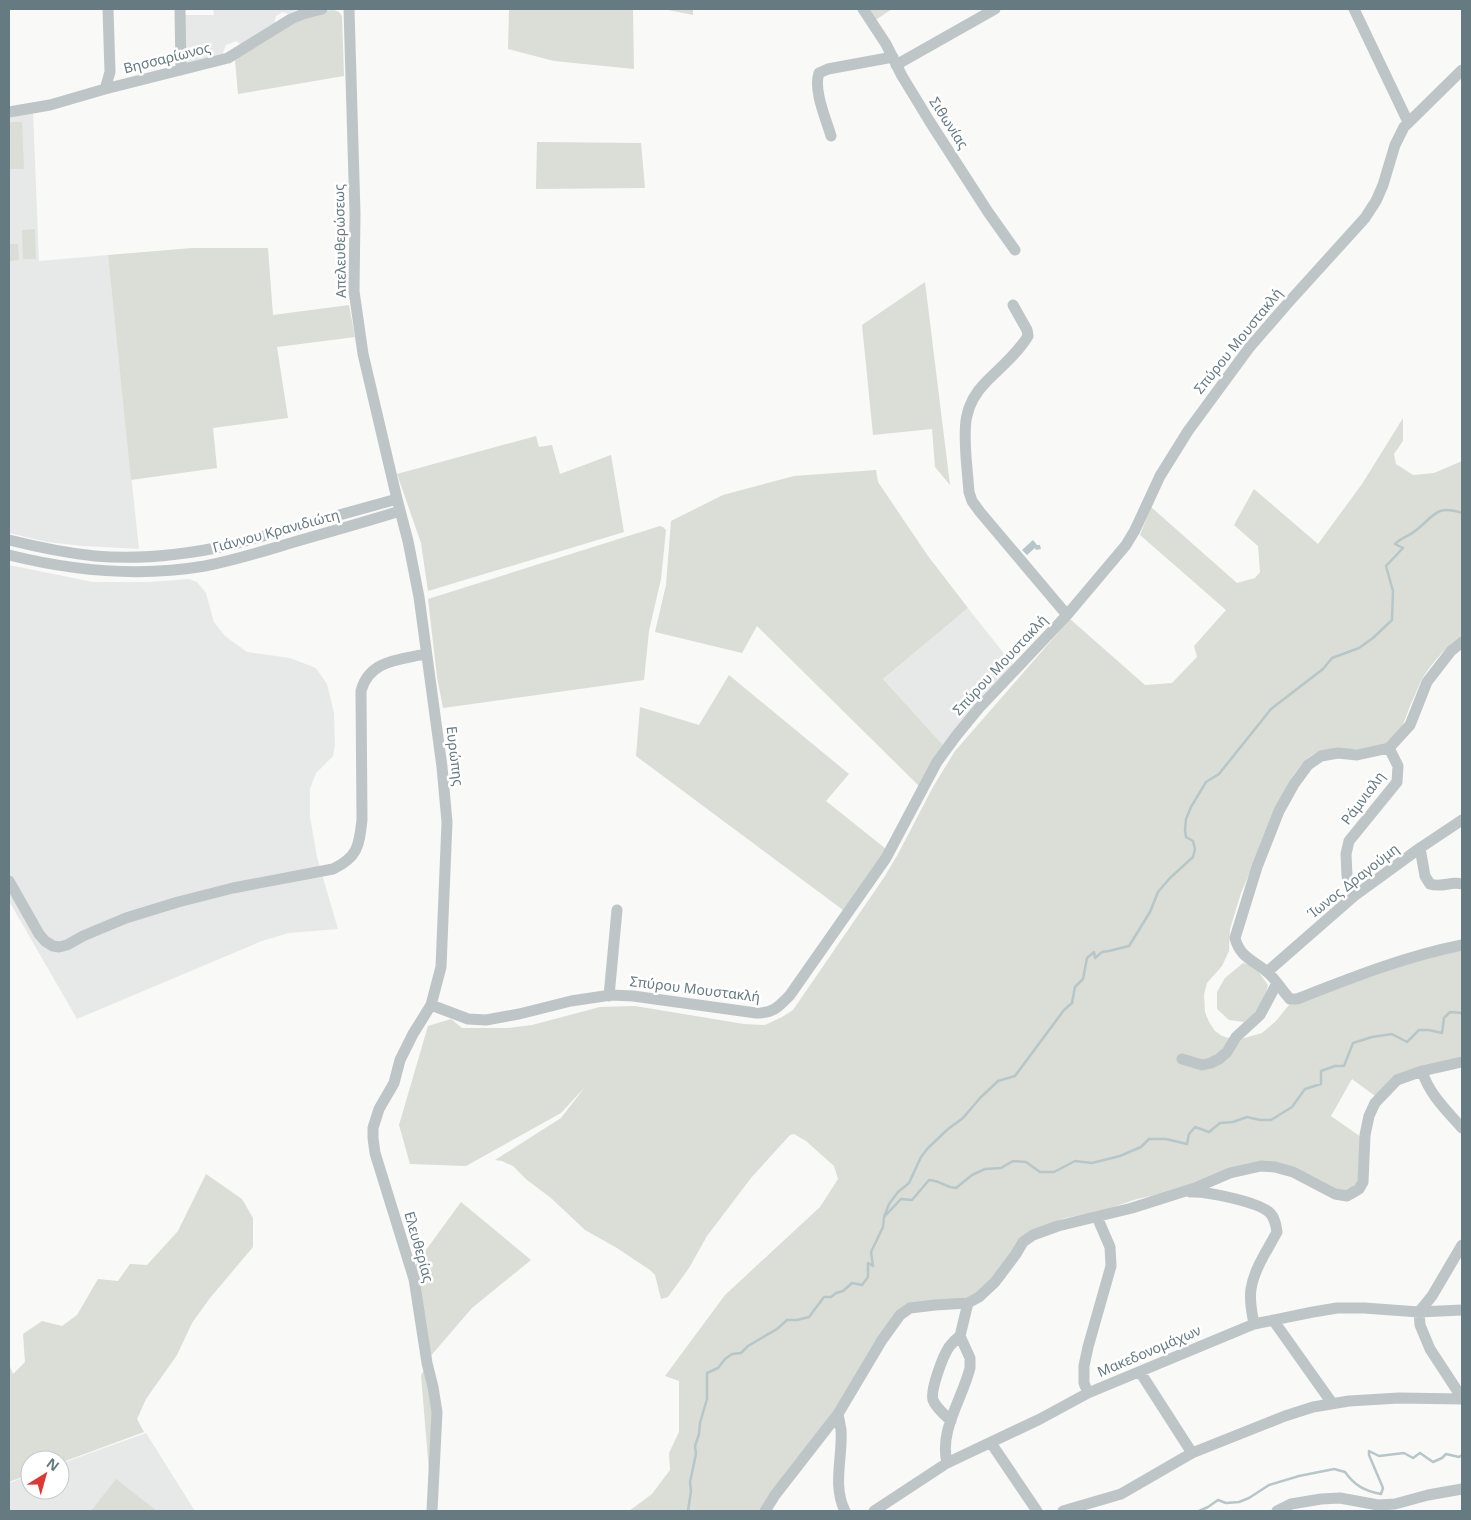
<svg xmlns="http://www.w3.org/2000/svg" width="1471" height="1520" font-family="'Noto Sans',sans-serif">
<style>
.built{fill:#e7e9e8}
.green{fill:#daded6}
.water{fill:#b7c6c8}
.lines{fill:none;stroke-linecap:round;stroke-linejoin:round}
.stream{stroke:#b7c6c8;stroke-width:2.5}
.minor{stroke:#bec5c7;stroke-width:11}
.labels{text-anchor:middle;stroke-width:5;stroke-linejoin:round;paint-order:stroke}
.street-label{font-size:14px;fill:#657a81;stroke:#fff}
</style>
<rect width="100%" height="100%" fill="#f9f9f7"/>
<path class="built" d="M213 9H296V10L289 14 283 12 276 16 274 24 242 45 236 41 226 45 222 55 184 67 183 15H214Z
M33 112 39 261 108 255 139 549 84 546 47 542 9 533V116Z
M9 565 93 582H150L189 579 197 582 206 593 214 622 225 636 247 652 290 658 316 668 327 684 334 713 335 745 333 756 316 773 310 789V817L317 857 338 929 289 933 262 941 77 1019 9 901Z
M968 608 1013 665 943 745 883 679Z
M146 1433 195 1511H9V1483L30 1475V1490H60V1464Z"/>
<path class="green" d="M509 9H633L634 69 554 61 508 49Z
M663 9H693V15Z
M867 9H892L874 21Z
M334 10 339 12 342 16 344 76 238 94 235 60C265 40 297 12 334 10Z
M9 122H22L24 169H9Z
M537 142 641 143 645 188 536 189Z
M35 229 36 259H23L22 230Z
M9 244H18L19 260 9 261Z
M192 248H268L273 315 349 305 355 337 277 347 288 418 213 428 217 468 131 480 108 255Z
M925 282 950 485 935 467 932 429 873 435 862 325Z
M1403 418V441L1394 454 1396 464 1413 475 1434 473 1462 461V636C1449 642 1428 668 1421 681 1417 689 1414 698 1410 706 1407 714 1403 727 1397 734 1377 758 1347 745 1321 751 1306 755 1296 771 1288 783L1241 893 1230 929 1229 951 1222 966 1207 983 1204 995 1205 1012 1209 1022 1215 1031 1222 1036 1236 1040 1248 1037 1262 1033 1276 1021 1293 1000 1402 963 1462 949V1058L1440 1062 1375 1096 1352 1079 1331 1116 1361 1137 1360 1178 1355 1188 1347 1191H1339L1273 1162 1179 1190 1137 1199 1098 1212 1065 1218 1040 1228 1009 1264 974 1295 961 1300 915 1303 803 1453 770 1493 759 1511H629L652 1494 670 1470 669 1453 679 1432V1381L665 1376 725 1295 820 1207 838 1179 834 1166 806 1141 794 1134 790 1135 751 1178 707 1236 689 1268 668 1297 661 1299 655 1275 650 1270 617 1248 585 1230 551 1198 527 1180 513 1166 502 1161 495 1160 561 1118 585 1087 561 1113 466 1166 410 1164 399 1125 428 1026 451 1019 462 1028H507L532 1025 600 1007 635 1006 744 1024 765 1025 782 1017 793 1010 885 876 898 854 933 787 955 751 1070 619 1145 685 1172 683 1197 657 1194 646 1226 610 1140 535 1151 507 1237 583 1255 578 1260 572 1258 546 1234 525 1254 489 1318 544 1362 484Z
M536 436 539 447 552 445 560 474 611 455 624 532 428 591 421 543 397 474Z
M876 470 878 482 928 556 968 608 883 679 943 745 919 786 757 626 742 653 655 632 666 585 671 521 723 495 794 476Z
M660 526 663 527 666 530 661 579 649 631 644 680 443 708 437 677 428 599Z
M729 675 849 774 826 801 886 849 843 910 636 756 640 707 699 725Z
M1243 963 1255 967 1268 985C1263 1005 1260 1009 1244 1022L1229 1020 1217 1009V992L1225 978Z
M206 1174 242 1199 253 1218V1247L210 1298 192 1323 177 1355 146 1399 137 1419 144 1432 60 1463V1460H30V1474L9 1482V1364L13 1374 25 1362 23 1334 42 1321 62 1326 77 1315 98 1279 118 1281 130 1264 147 1265 178 1231Z
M461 1202 531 1260 472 1308 429 1358 415 1265Z
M425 1369 434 1423 431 1496 421 1375Z
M116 1479 157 1511H91Z"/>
<path class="water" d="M1033 540 1037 545H1040L1041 549 1036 550 1035 548 1027 555 1022 550Z"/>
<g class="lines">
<path class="stream" d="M885 1216 901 1199 912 1200 929 1180C943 1181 943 1187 956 1188L972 1175 985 1169 1001 1168 1013 1161 1026 1162 1040 1172H1054L1075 1161 1092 1163 1120 1156 1141 1147 1149 1139H1166L1187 1144 1189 1134 1195 1127 1209 1132 1220 1123 1233 1122 1247 1117 1260 1120H1271L1292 1107 1305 1089 1321 1084V1071L1335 1066H1344L1353 1043 1372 1037 1392 1034 1407 1042 1419 1030H1429L1442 1033 1444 1018 1450 1012 1462 1013
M688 1511 691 1491 690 1482 696 1454 695 1446 699 1434 700 1423 707 1399V1373L718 1368 725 1359 732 1354 741 1353 748 1346 777 1329 787 1320H797L809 1317 824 1297H831L836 1293 843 1291 852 1283 862 1285 868 1277V1263L873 1266 871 1252 883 1227 884 1217 889 1204 898 1192 909 1183 921 1157 928 1148 948 1129 963 1118 980 1098 998 1081 1015 1076 1064 1010 1072 1003 1075 987 1083 979 1087 958 1094 952 1095 958 1102 952 1109 951 1129 946 1150 912 1158 892 1170 878 1193 857 1195 849 1193 841 1186 837 1185 830 1186 819 1191 807 1206 782 1219 774 1271 709 1323 669 1332 658 1359 648 1373 638 1392 620 1393 591 1386 566 1403 548 1395 544C1402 537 1408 537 1415 531 1434 517 1435 504 1462 513
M1199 1511 1208 1507 1218 1500 1226 1503 1239 1502 1249 1498 1269 1485 1299 1476 1334 1469 1345 1472C1355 1486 1365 1491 1381 1494L1383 1488 1369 1455V1451L1379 1456 1404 1453 1413 1458 1420 1453 1433 1462 1442 1458 1446 1454 1459 1457 1462 1455"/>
<path class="minor" d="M180 9 181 70
M349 9 355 214 354 291 363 354 397 499 408 541 419 597 442 767 447 822 441 967 431 1005 413 1034 400 1060 394 1083 379 1109 373 1128V1138L375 1153 414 1279 427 1363 433 1387 437 1412 432 1511
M863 9 886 44 902 76 930 122 988 212 1015 250
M1354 9 1408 122
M896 65 995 9
M105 89 110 72 108 9
M9 112 50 105 105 89 228 58 291 19 303 14 322 9
M831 136C826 119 813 90 819 73L828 69 893 57
M1013 305 1027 330 1028 336C1018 353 1000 368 986 382 963 405 964 427 966 457 967 469 968 480 969 492L972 501 980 512 1067 615
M9 540C37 547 66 553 95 556 139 560 189 554 231 545L397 499
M9 555C73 571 140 577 205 566 236 560 264 551 294 542 329 532 365 522 400 511
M1462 642 1451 651 1427 682 1410 725 1389 748 1357 755 1338 753 1321 756 1308 765 1294 784 1279 811 1257 867 1235 938C1240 958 1254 960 1267 972 1276 979 1282 991 1290 999H1297C1351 978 1406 956 1462 945
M1420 848 1425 876 1430 884C1442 888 1451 881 1462 884
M9 881 39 934 45 941 53 946 59 947 67 945 83 936 126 918 178 902 233 888 333 869C358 857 359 846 362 820L361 691C369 660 399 660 425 654
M1354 896 1347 876 1346 854 1349 841 1397 782 1398 766 1389 748
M1267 972 1354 896 1420 848 1462 820
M609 996 617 910
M431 1005 468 1019 486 1020 519 1014 571 1001 611 995 633 996 756 1013C774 1013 778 1007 790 995L886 858 937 762 956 736 979 708 1067 615 1126 545 1135 530 1160 476 1188 431 1249 348 1288 303 1365 218 1376 201 1383 185 1395 145 1404 127 1462 70
M1182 1059 1202 1065 1211 1063 1219 1059 1227 1052 1236 1037 1260 1015 1277 983
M1422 1071C1429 1094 1446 1110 1462 1128
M1190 1192C1206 1191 1259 1202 1270 1213 1275 1218 1276 1225 1277 1232 1268 1249 1254 1269 1251 1289 1249 1301 1252 1313 1254 1324
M1462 1245 1432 1296 1419 1312 1420 1325 1430 1349 1462 1398
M1273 1320 1332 1403
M1140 1372 1192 1453
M1088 1393 1084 1383V1366L1088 1347 1111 1266 1110 1247 1097 1217
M838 1414C839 1419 840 1424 841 1430 843 1457 832 1485 845 1511
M951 1421C945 1415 936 1408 933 1400 930 1390 943 1356 949 1347 952 1343 956 1339 960 1336
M991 1443 1037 1511
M947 1463C939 1430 962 1400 970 1368V1358L960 1336 968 1303
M765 1511 775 1495 838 1414 882 1340 900 1315 910 1308 935 1305 968 1303 979 1297 995 1282 1016 1254 1023 1242 1033 1235 1058 1226 1132 1208 1195 1188 1230 1173 1261 1166 1275 1167 1293 1172 1335 1194 1347 1196 1359 1189 1363 1182 1365 1135 1369 1116 1375 1103 1397 1080 1422 1071 1462 1062
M874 1511 947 1463 1040 1419 1088 1393 1254 1324 1313 1312 1337 1308H1364L1419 1312 1462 1310
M1063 1511 1121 1494 1192 1453 1285 1416 1313 1407 1349 1401 1399 1398 1462 1399
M1277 1511 1291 1504 1321 1499 1340 1498 1378 1505 1395 1504 1428 1495 1462 1489"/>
</g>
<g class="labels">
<g class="street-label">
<text transform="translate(167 58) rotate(-14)" y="5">Βησσαρίωνος</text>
<text transform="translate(949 123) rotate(57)" y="5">Σιθωνίας</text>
<text transform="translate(340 241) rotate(-91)" y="5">Απελευθερώσεως</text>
<text transform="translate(1238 341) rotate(-51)" y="5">Σπύρου Μουστακλή</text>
<text transform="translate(276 531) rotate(-15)" y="5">Γιάννου Κρανιδιώτη</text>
<text transform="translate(1000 665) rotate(-47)" y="5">Σπύρου Μουστακλή</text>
<text transform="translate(455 756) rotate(83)" y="5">Ευρώπης</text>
<text transform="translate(1363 798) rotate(-53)" y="5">Ράμνιαλη</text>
<text transform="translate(1353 881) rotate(-38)" y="5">Ίωνος Δραγούμη</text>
<text transform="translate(695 989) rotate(7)" y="5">Σπύρου Μουστακλή</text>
<text transform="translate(419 1247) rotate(74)" y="5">Ελευθερίας</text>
<text transform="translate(1149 1351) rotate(-23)" y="5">Μακεδονομάχων</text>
</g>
</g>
<rect width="1471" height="1520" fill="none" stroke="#657a81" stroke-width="20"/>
<g transform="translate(45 1475) rotate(37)"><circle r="24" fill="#ffffff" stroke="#c1cacd"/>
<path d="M0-4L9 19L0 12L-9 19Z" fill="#dd3833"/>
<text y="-8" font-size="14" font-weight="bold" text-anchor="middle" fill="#657a81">N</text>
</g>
</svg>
